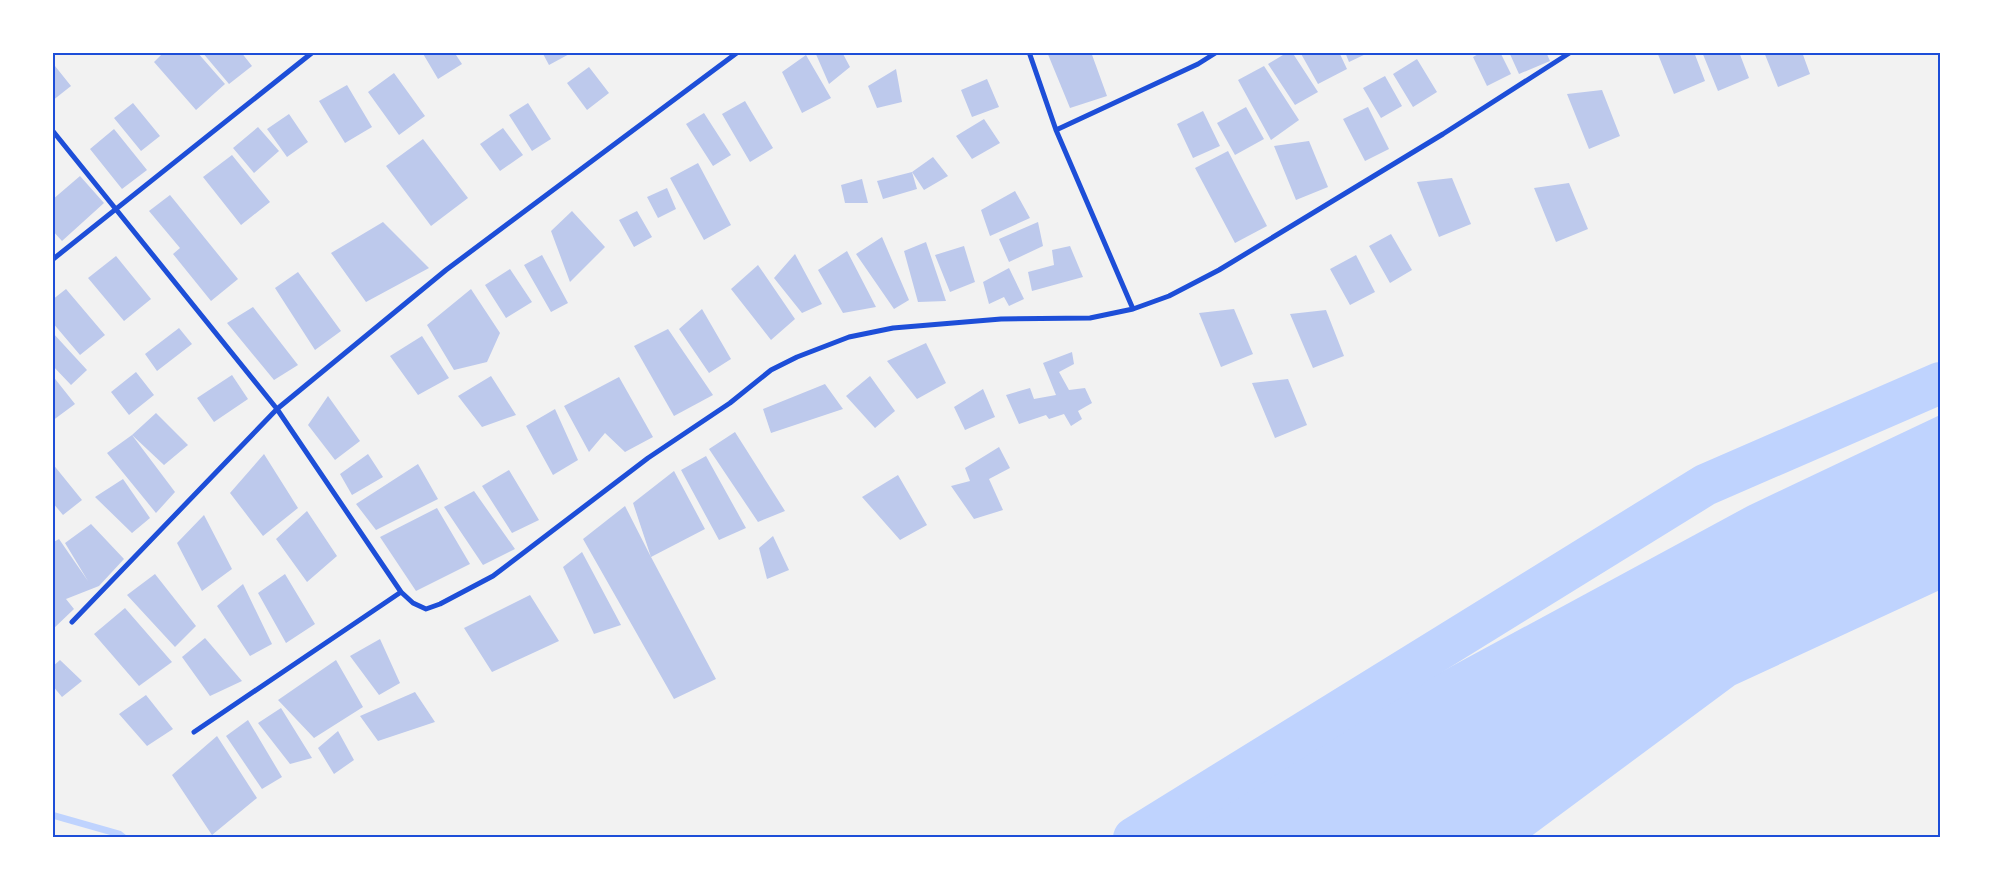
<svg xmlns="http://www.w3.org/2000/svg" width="1993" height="890" font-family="'Sofia Sans Condensed',sans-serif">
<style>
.water{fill:#bfd3fe}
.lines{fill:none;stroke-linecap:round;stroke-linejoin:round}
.stream{stroke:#bfd3fe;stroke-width:7}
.river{stroke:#bfd3fe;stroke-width:42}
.building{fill:#bdc9ec}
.minor{stroke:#1d4ed8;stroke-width:5}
.neatline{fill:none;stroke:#1d4ed8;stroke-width:2}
</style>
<rect width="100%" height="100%" fill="#f2f2f2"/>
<path class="water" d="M1940 415V590L1735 685 1530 837H1148L1358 717 1748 506Z"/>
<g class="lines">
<path class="stream" d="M52 815 119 834 124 838"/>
<path class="river" d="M1134 838 1705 485 1940 383"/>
</g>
<path class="building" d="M164 52H197L225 84 196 110 154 62Z
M202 52H241L252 66 229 84Z
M422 52H454L462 64 438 79Z
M542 52H573L549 65Z
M815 52H842L850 67 829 84Z
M1047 52H1091L1107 96 1070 108Z
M1288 52H1292L1318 92 1295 105 1268 64Z
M1300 52H1339L1347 69 1318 84Z
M1345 52H1370L1349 62Z
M1482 52H1500L1511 74 1487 86 1473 57Z
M1509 52H1546L1550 61 1519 74Z
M1657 52H1694L1705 81 1674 94Z
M1702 52H1739L1749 78 1718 91Z
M1764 52H1802L1810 74 1778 87Z
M806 55 831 98 802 113 782 72Z
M1417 59 1437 92 1413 107 1393 74Z
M55 66 71 86 52 101V68Z
M1264 66 1299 120 1271 140 1238 80Z
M589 67 609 93 587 110 567 83Z
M896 69 902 102 877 108 868 86Z
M394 73 425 116 399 135 368 92Z
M1385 76 1402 106 1381 118 1363 88Z
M987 79 999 107 972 117 961 90Z
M347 85 372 127 345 143 319 101Z
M1602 90 1620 136 1589 149 1567 94Z
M745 101 773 148 750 162 722 114Z
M133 103 160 136 141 151 114 118Z
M528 103 551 139 532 151 509 115Z
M1246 107 1264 139 1235 155 1217 123Z
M1368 107 1389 149 1365 161 1343 119Z
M1203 111 1220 146 1193 158 1177 124Z
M704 113 731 155 713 166 686 124Z
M289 114 308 142 287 157 267 129Z
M984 119 1000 143 972 159 956 136Z
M258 127 279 151 254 173 233 148Z
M503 128 523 155 500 171 480 144Z
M114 129 147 170 122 189 90 149Z
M423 139 468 198 431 226 386 166Z
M1309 141 1328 187 1296 200 1274 146Z
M1228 151 1267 226 1235 243 1195 168Z
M232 155 270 202 241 225 203 177Z
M933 157 948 176 924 190 912 172Z
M698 163 731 225 704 240 670 178Z
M912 172 917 189 883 199 877 181Z
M80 176 104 203 62 241 52 230V200Z
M1452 178 1471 224 1439 237 1417 182Z
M862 179 868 203H845L841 185Z
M1569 183 1588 229 1556 242 1534 188Z
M667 188 676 209 658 218 647 197Z
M1015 191 1030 218 990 236 981 210Z
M170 195 238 279 211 301 173 254 180 248 149 211Z
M572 211 605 247 570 282 551 231Z
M637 211 652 237 634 247 619 220Z
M383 222 429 268 366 302 331 253Z
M1038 222 1043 246 1009 262 999 239Z
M1391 234 1412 270 1390 283 1369 246Z
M882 237 909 300 894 309 856 254Z
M926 242 946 301 918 302 904 251Z
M964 246 975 282 950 292 935 255Z
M1070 246 1083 277 1032 291 1028 272 1054 265 1052 250Z
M847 251 876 307 843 313 818 270Z
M795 254 822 304 802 313 774 278Z
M542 255 568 303 551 312 524 265Z
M1356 255 1375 292 1350 305 1330 269Z
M116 256 151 299 124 321 88 278Z
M758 265 795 319 771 340 731 289Z
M1009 268 1024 299 1009 306 1004 297 989 304 983 282Z
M510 269 532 302 506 318 485 285Z
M298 272 341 331 315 350 275 288Z
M66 289 105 335 80 355 52 322V300Z
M471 289 500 333 487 362 454 370 427 325Z
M253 307 298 365 274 380 227 323Z
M702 309 731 359 709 373 679 329Z
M1234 309 1253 354 1221 367 1199 313Z
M1326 310 1344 356 1313 368 1290 314Z
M179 328 192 344 157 371 145 354Z
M668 329 713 395 674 416 634 346Z
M52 332 87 370 71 385 52 365Z
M422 336 449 378 418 395 390 356Z
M926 343 946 383 917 399 887 361Z
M1072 352 1074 364 1059 372 1069 390 1085 388 1092 403 1078 411 1082 419 1071 426 1064 414 1049 419 1046 415 1019 424 1006 395 1030 388 1034 399 1056 395 1043 363Z
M136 372 154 395 129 415 111 392Z
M52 375 75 404 52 421Z
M232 375 248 399 214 422 197 398Z
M491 376 516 415 482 427 458 396Z
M870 376 895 411 875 428 846 396Z
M619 377 653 437 625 452 605 433 589 452 564 406Z
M1288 379 1307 425 1275 438 1252 383Z
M825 384 843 409 771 433 763 409Z
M983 389 995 417 965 430 954 407Z
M328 396 360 441 335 460 308 425Z
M555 409 578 460 553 475 526 426Z
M156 413 188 445 164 465 132 435 175 492 156 513 107 453 132 435Z
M735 432 785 511 758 522 709 449Z
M999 447 1010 468 989 479 1003 510 974 519 951 486 970 481 965 468Z
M264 454 298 508 263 536 230 493Z
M368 454 383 477 352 495 340 474Z
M706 456 746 528 719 540 681 470Z
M52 463 82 500 63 515 52 502Z
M418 464 438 499 376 530 356 504Z
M509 470 539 520 512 533 482 486Z
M674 471 705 529 651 557 716 679 674 699 583 539 625 506 651 557 633 503Z
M898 475 927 525 900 540 862 497Z
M123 479 150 518 132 533 95 497Z
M474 491 515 549 483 565 444 507Z
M437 508 470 564 416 591 380 537Z
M307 511 337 556 307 582 276 539Z
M204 515 232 569 202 591 177 543Z
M91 524 124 559 99 586 66 599 74 609 52 630V543L59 539 88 581 65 543Z
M773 536 789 570 767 579 759 548Z
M582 552 621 625 594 634 563 567Z
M155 574 196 626 175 647 127 595Z
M285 574 315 624 286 643 258 593Z
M243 584 272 644 250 656 217 606Z
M530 595 559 641 492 672 464 628Z
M125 608 172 662 139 686 94 634Z
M205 638 242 681 210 696 182 657Z
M380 639 400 683 379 695 350 656Z
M60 660 82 681 62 697 52 685V667Z
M336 660 363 707 314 738 278 700Z
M415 692 435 722 378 741 360 716Z
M146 695 173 729 147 746 119 714Z
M281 708 312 758 290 764 258 723Z
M248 720 282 777 262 789 226 736Z
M338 731 354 760 334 774 318 748Z
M217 736 257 798 212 835 172 775Z"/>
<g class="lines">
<path class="minor" d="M1029 52 1056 130 1133 309
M52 130 277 409 401 592 413 603 426 609 440 604 493 576 648 458 730 403 771 370 797 357 849 337 893 328 1001 319 1090 318 1133 309 1169 296 1219 270 1443 134 1571 52
M1056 130 1198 64 1217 52
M52 260 313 52
M72 622 277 409 446 270 738 52
M194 732 401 592"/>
</g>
<rect width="1993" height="890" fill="none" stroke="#ffffff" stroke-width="108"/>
<rect x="54" y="54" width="1885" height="782" class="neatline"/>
</svg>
